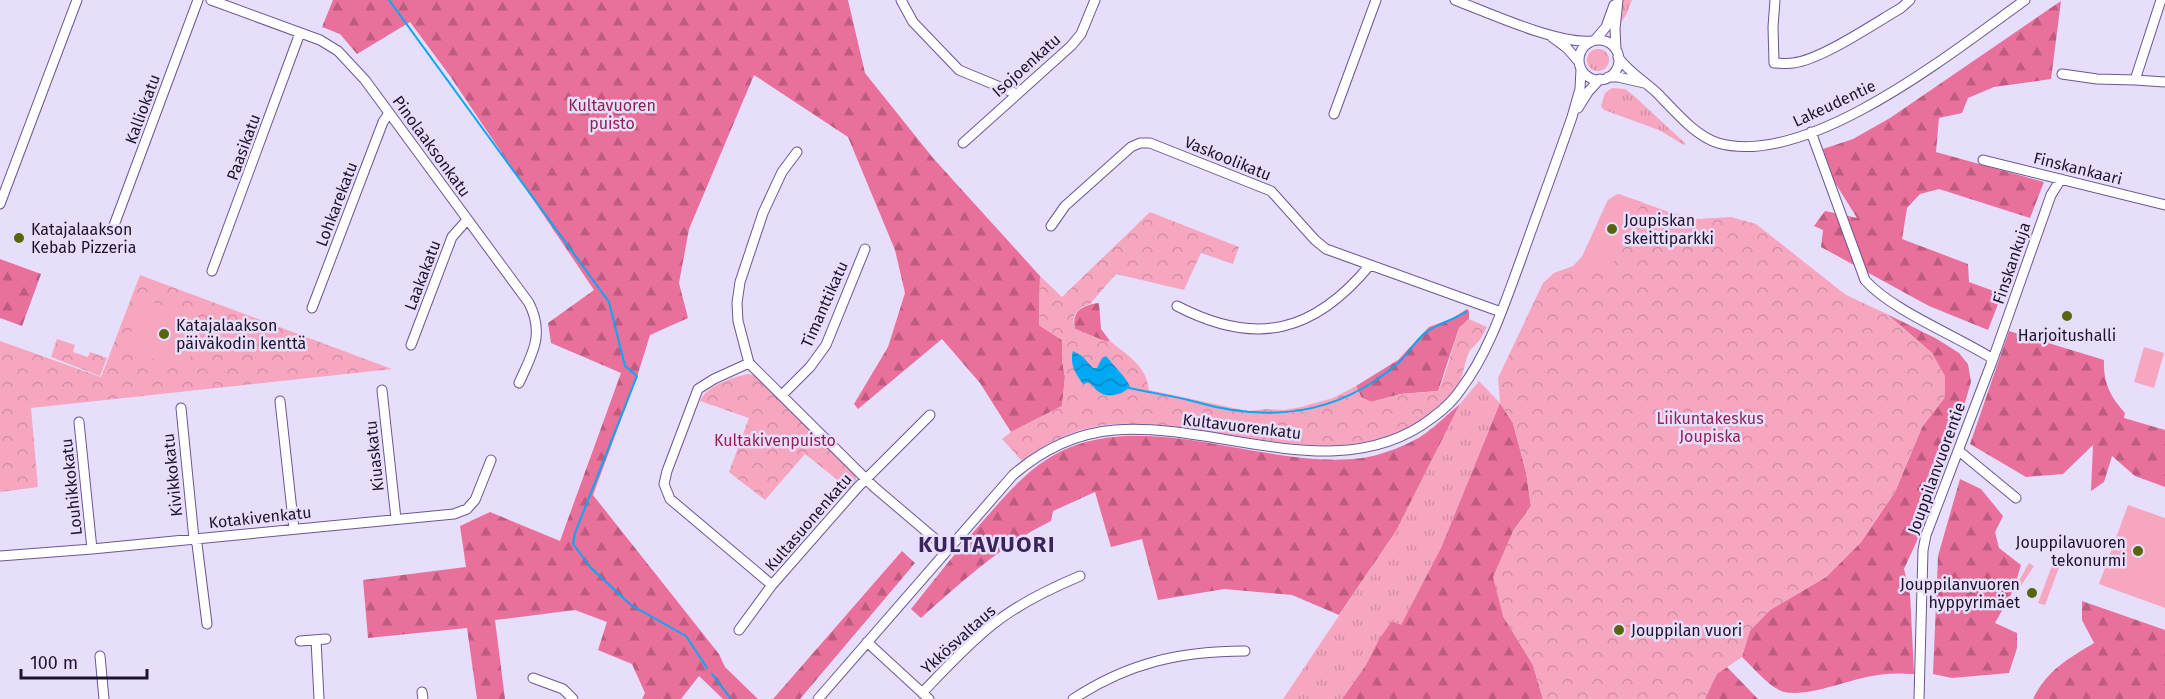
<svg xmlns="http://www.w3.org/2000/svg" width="2165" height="699" font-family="'Fira Sans',sans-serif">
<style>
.grass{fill:url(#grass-tufts)}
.forest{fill:url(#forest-firs)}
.park{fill:url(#park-crowns)}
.garden{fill:#f7a6c0}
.water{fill:url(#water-waves)}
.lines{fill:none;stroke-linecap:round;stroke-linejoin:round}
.stream{stroke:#01a9f5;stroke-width:2}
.minor-casing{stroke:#6c5694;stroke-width:11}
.minor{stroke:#fff;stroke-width:9}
.poi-dot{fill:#57660c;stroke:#e7defb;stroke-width:2}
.labels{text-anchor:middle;stroke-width:5;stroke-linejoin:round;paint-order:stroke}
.street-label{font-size:16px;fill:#1e142e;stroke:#e7defb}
.park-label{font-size:16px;fill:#912252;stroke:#e7defb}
.poi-label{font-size:16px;fill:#1e142e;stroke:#e7defb;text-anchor:start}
.district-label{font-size:22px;font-weight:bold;letter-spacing:1.5px;fill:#3b245e;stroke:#e7defb}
</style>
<defs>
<pattern id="grass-tufts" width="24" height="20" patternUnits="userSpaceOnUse" patternTransform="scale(1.5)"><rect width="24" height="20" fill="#f7a6c0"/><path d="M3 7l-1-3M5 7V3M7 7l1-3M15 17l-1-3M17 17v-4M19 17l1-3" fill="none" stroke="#d38ea5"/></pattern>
<pattern id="forest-firs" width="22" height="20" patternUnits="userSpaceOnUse" patternTransform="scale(1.5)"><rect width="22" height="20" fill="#ea709c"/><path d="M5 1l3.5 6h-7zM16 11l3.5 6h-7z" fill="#bd5b80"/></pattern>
<pattern id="park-crowns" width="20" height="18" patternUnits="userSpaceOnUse" patternTransform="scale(1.5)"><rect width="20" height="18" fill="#f7a6c0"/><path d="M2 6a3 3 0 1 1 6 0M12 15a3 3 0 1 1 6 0" fill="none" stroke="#d38ea5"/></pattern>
<pattern id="water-waves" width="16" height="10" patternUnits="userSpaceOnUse" patternTransform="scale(1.5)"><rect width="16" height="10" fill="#01a9f5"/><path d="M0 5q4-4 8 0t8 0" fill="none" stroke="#0388c7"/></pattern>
</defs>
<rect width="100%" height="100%" fill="#e7defb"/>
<path class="grass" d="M1623 0H1632L1626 15 1619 25Z
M1587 60a11 11 0 1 1 22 0a11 11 0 1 1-22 0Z
M1612 88 1625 89 1633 95 1685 143 1684 145 1659 130 1604 110 1601 106 1605 93Z
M1479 381 1500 403 1441 548 1401 626 1393 621 1379 639 1366 665 1342 699H1283L1396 531 1460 404Z"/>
<path class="forest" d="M333 0H848L865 73 933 158 1040 276 1039 325 1062 340V360L1065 377 1062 406 1011 432 980 383 942 339 858 409 854 404 888 347 905 293 895 250 848 137 754 75 689 229 679 283 688 318 650 335 637 377 593 495 719 654 725 667 758 699H723L699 676 681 699H642L645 693 632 664 598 650 607 622 575 610 495 620 505 699H477L467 628 368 638 363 580 466 567 460 526 490 512 560 541 621 373 551 343 548 323 594 290 450 76 410 22 357 54 340 34 322 27Z
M2061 1 2051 79 1994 87 1968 98 1962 113 1939 118 1936 152 2044 182 2030 218 1939 189 1920 194 1907 208 1902 239 1968 264 1969 282 2002 294 1988 330 1929 306 1821 247 1823 230 1814 226 1825 211 1857 218 1834 181 1823 149 1853 139 1890 118Z
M0 259 41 274 22 326 0 318Z
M1099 303 1101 329 1110 341 1107 342 1075 329C1071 311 1083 305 1099 303Z
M1467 309 1469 311V319L1459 328 1438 391 1401 394 1371 402 1361 397 1356 386 1398 360 1429 327 1451 319Z
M1887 314 1937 339 1959 353 1968 364 1971 382 1954 440 1916 543 1904 569 1910 593 1914 674C1901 673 1885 673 1872 676 1847 680 1804 699 1781 691 1766 684 1754 668 1742 657L1749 631 1770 610 1826 577 1861 542 1895 492 1922 427 1945 397 1932 353Z
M2009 331 2104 360C2103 382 2110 397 2125 413L2124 418 2165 430V487L2135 476 2112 456 2104 482 2091 491 2093 445 2063 474 2026 477 1970 444Z
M1500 403 1513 423 1526 472 1531 506 1513 531 1503 616 1533 665 1543 699H1342L1366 665 1379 639 1392 621 1401 625 1441 548Z
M1460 404 1396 531 1339 615 1292 595 1224 589 1158 600 1142 539 1111 547 1095 492 1053 511 1051 521C1000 546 963 581 921 618L911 609C935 579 958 549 983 521 1004 497 1022 475 1049 458 1139 402 1264 471 1362 458 1380 456 1411 444 1426 433 1438 424 1449 413 1460 404Z
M1960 479 1981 489 2003 516 1995 532 1999 548 2021 565 2013 591 1995 623 2017 633V648L2009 673 1952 678 1933 674 1938 556Z
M902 551 915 563 800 699H773Z
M2082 601 2165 630V699H2033C2047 670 2068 659 2094 643L2082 620Z
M1727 667 1758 699H1705L1716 674Z"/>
<path class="park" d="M1618 194 1669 212 1697 219 1731 217 1756 224 1846 295 1887 314 1932 353 1945 376V397L1922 427 1895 492 1861 542 1826 577 1770 610 1750 631 1742 657 1717 674 1705 699H1543L1533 665 1503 616 1493 577 1513 531 1531 506 1526 472 1513 423 1500 403 1498 378 1543 283 1554 273 1573 266 1582 257 1608 200Z
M1150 212 1239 247 1233 264 1201 253 1184 290 1116 274 1090 304 1082 307 1075 314 1073 320 1075 329 1107 342 1110 341C1128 356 1146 365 1149 390L1248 411 1265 409 1283 410 1301 407 1333 398 1356 386 1361 397 1371 402 1401 394 1438 391 1444 377 1459 328 1469 319 1487 327C1484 332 1482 338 1478 342 1475 346 1471 348 1469 352 1462 368 1465 379 1452 393 1361 493 1231 418 1118 424 1082 425 1050 440 1022 461L1002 439 1011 432 1062 406 1065 377 1062 360V340L1039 325 1040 276 1062 297Z
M140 275 392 369 31 408 38 487 0 492V341L101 377Z
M57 339 75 345 73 352 88 357 90 352 107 358 100 376 51 357Z
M748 374 754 375 850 470 856 476V480L849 489 805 454 765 500 729 472 749 418 700 401C706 386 733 377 748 374Z"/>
<path class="garden" d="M1618 194 1642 202 1607 277 1575 264 1582 257 1608 200Z
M143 299 203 319 186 370 125 349Z
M2144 347 2164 353 2154 388 2134 382Z
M2128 505 2165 518V608L2099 584Z
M2056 555 2063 557 2045 605 2038 603Z
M2029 563 2034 566 2016 593 2013 591Z"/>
<path class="water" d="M1073 351 1082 356 1093 368H1097L1102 358 1106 356C1115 367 1123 374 1130 386 1125 394 1108 399 1099 392 1094 389 1094 385 1088 382L1083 384C1076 374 1069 364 1073 351Z"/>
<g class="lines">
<path class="stream" d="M389 0 609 302 625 366 637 376 575 533 573 544 591 568 631 605 686 636 707 668
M1129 388C1151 393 1175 396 1196 402 1259 420 1320 418 1376 380 1384 374 1394 368 1401 360 1410 352 1416 340 1425 333 1436 324 1453 320 1466 312
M712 674 731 699"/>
<defs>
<path id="minor" d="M211 0 320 40 338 51 365 80 529 303C545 335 532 354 519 383
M901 0 913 22 959 70 1017 94
M1455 0C1489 13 1557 44 1591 41
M1775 0 1773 27 1774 63C1780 63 1787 64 1793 63 1821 60 1875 23 1901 8L1910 0
M1552 37 1567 48 1579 62
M1595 40 1606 27 1614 5
M1579 60a20 20 0 1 1 40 0a20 20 0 1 1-40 0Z
M1616 50 1615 29 1618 0
M1618 57C1628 72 1646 82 1658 94 1675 111 1695 136 1718 143 1808 169 1955 50 2025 0
M2062 74 2097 79 2135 80 2161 0
M1608 77H1618L1644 83
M2135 80 2165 82
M1578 108 1588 92 1600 79
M1334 114 1376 0
M1811 132 1865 280C1891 310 1957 336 1993 359
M963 143 1071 46 1081 34 1095 0
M797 152 782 172 763 213 740 282 737 303 738 321 749 363 874 487 947 549
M1983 160 2165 205
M0 204 77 0
M1051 226 1065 206 1131 147 1140 143H1150L1271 191 1315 240 1326 249 1501 312
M113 228 198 0
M212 271 300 33
M1177 306C1256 347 1314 333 1370 265
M312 308 383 122 389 113
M411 345 452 237 467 220
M749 363 714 379 698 389 667 471 664 484 670 499 772 585
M382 390 396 519
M782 395 810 367 826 345 865 249
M280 401 294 529
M181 408 194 539 197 544 207 624
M79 422 92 549
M1959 451 2016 498
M0 556 92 549 454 514 467 509 475 500 491 460
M739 630 772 585 858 487 930 415
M316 640 319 699
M300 641 326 639
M867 642 929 699
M100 656 104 699
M533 678 563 689 573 699
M422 692 423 699
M922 693C944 670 966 646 992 625 1018 604 1049 589 1080 576
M818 699 1013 475C1042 450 1077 433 1115 430 1219 422 1340 489 1432 418 1443 410 1454 400 1461 389 1489 352 1504 305 1520 262 1537 214 1555 166 1572 117L1580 89 1581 69
M1073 699C1128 663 1180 651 1245 651
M1919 699 1923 550 1926 535 1993 359 2051 195 2061 179"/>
</defs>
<use href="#minor" class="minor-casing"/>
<use href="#minor" class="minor"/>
</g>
<g class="poi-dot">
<circle cx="1612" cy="229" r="6"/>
<circle cx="19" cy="238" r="6"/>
<circle cx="2067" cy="316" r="6"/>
<circle cx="164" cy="334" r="6"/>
<circle cx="2138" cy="551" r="6"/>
<circle cx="2032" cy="593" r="6"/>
<circle cx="1619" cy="630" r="6"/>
</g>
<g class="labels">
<g class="street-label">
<text transform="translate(1026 65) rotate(-42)" y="6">Isojoenkatu</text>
<text transform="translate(1834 103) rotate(-25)" y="6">Lakeudentie</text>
<text transform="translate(142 109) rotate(-70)" y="6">Kalliokatu</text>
<text transform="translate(432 146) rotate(54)" y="6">Pinolaaksonkatu</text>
<text transform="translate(243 147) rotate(-70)" y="6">Paasikatu</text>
<text transform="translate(1228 158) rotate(22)" y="6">Vaskoolikatu</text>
<text transform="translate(2078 168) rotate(14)" y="6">Finskankaari</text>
<text transform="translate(336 204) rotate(-69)" y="6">Lohkarekatu</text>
<text transform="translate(2011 263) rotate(-71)" y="6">Finskankuja</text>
<text transform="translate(422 275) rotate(-69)" y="6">Laakakatu</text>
<text transform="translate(824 304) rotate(-66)" y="6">Timanttikatu</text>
<text transform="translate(1242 426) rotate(7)" y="6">Kultavuorenkatu</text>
<text transform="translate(374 456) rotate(-96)" y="6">Kiuaskatu</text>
<text transform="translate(1936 468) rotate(-70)" y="6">Jouppilanvuorentie</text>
<text transform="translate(172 475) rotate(-96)" y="6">Kivikkokatu</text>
<text transform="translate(71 487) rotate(-96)" y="6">Louhikkokatu</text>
<text transform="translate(260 517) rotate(-6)" y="6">Kotakivenkatu</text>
<text transform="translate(808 522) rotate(-49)" y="6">Kultasuonenkatu</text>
<text transform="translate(958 639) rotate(-42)" y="6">Ykkösvaltaus</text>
</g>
<g class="park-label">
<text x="612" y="111">Kultavuoren<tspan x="612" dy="18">puisto</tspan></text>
<text x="1710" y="424">Liikuntakeskus<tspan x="1710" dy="18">Joupiska</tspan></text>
<text x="775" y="446">Kultakivenpuisto</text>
</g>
<g class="poi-label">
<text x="1624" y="226">Joupiskan<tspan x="1624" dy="18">skeittiparkki</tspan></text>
<text x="31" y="235">Katajalaakson<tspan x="31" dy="18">Kebab Pizzeria</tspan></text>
<text x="176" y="331">Katajalaakson<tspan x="176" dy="18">päiväkodin kenttä</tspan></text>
<text x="2067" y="341" text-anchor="middle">Harjoitushalli</text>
<text x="2126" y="548" text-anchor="end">Jouppilavuoren<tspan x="2126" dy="18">tekonurmi</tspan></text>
<text x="2020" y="590" text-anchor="end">Jouppilanvuoren<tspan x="2020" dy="18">hyppyrimäet</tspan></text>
<text x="1631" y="636">Jouppilan vuori</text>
</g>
<g class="district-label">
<text x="987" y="552">KULTAVUORI</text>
</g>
</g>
<path d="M21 669v9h126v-9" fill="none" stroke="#1e142e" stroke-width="3"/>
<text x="30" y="669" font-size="18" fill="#1e142e" stroke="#e7defb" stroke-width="4.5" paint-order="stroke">100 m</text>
</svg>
